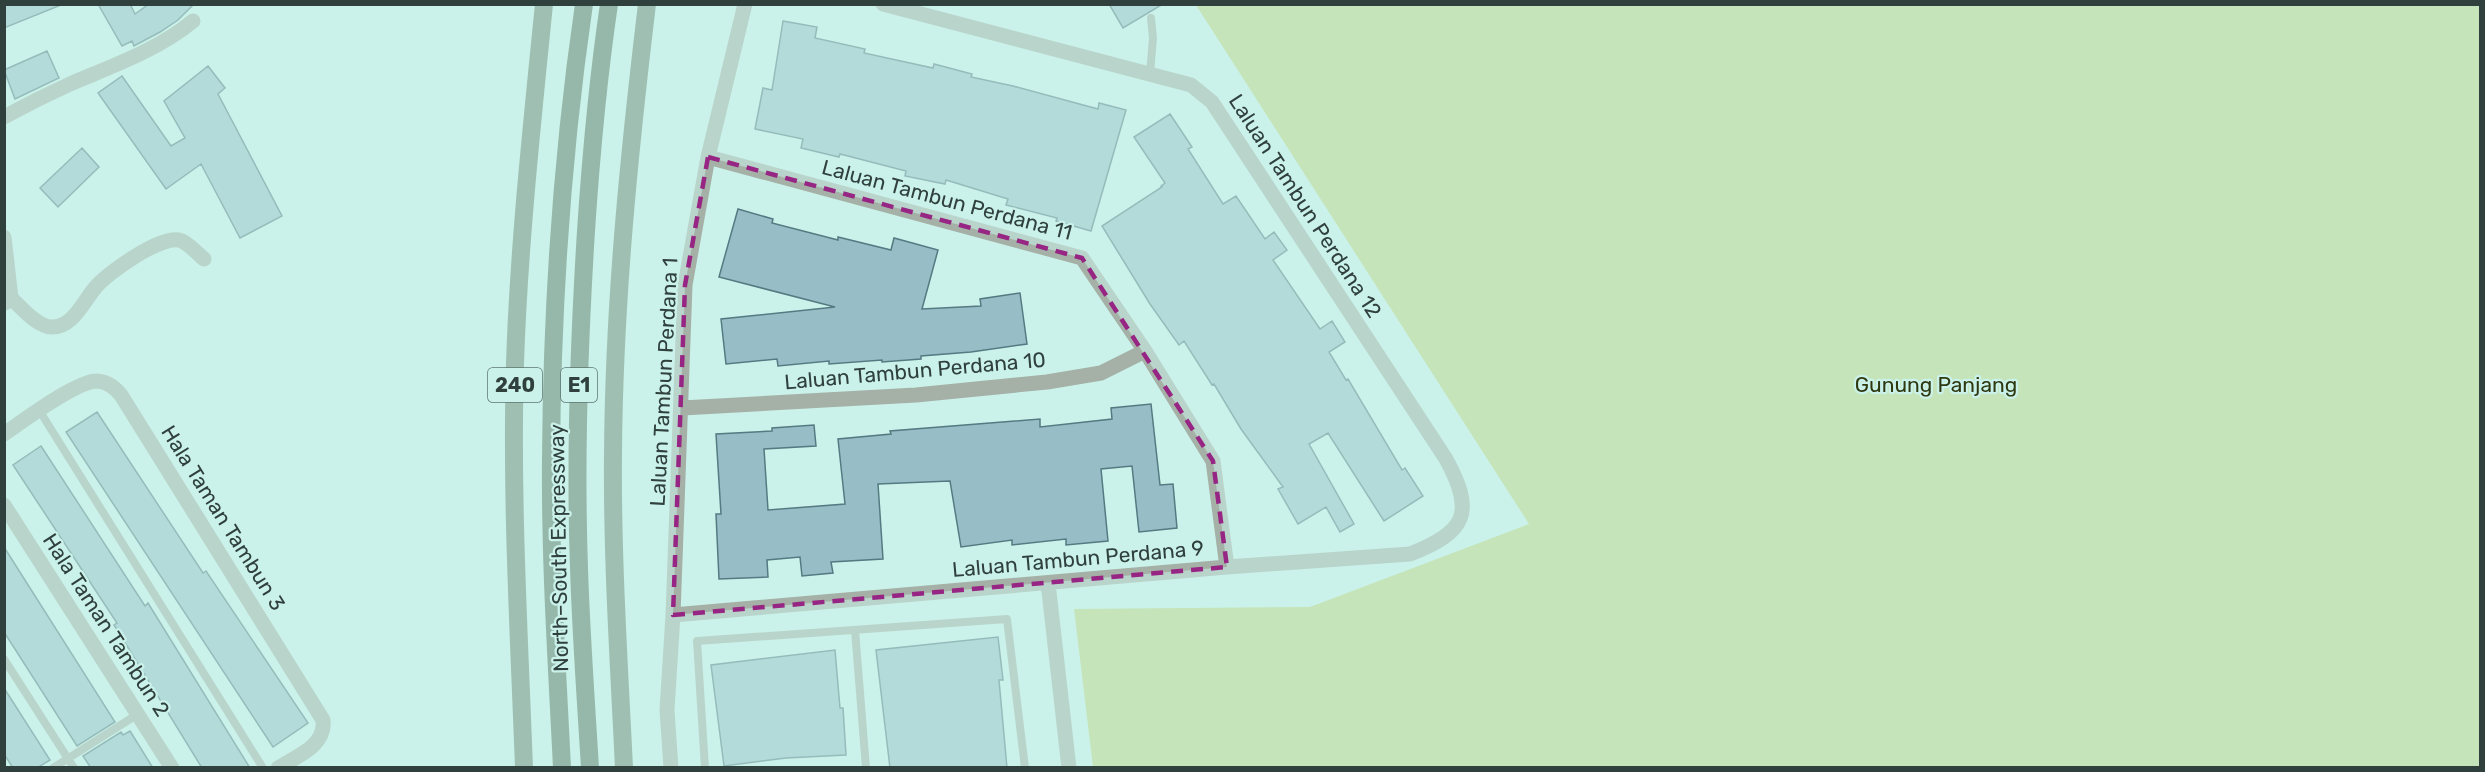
<svg xmlns="http://www.w3.org/2000/svg" width="2485" height="772" font-family="Rubik,sans-serif">
<style>
.green{fill:#bfd37f}
.building{fill:#97bec7;stroke:#557a82;stroke-width:1.5}
.lines{fill:none;stroke-linecap:round;stroke-linejoin:round}
.lane{stroke:#a5b1a7;stroke-width:8}
.street{stroke:#a5b1a7;stroke-width:15}
.primary{stroke:#6c8270;stroke-width:18}
.highway{stroke:#58715d;stroke-width:18}
.marked{fill:none;stroke:#972583;stroke-width:4.5;stroke-dasharray:12 8;stroke-linejoin:round}
.labels{text-anchor:middle;stroke-width:4.5;stroke-linejoin:round;paint-order:stroke}
.shield{fill:#caf2ea;stroke:#5e7571;stroke-width:1.5}
.shield-label{font-size:20px;font-weight:bold;fill:#30403d}
.street-label{font-size:21px;fill:#30403d;stroke:#caf2ea}
.park-label{font-size:21px;fill:#2f380f;stroke:#caf2ea}
</style>
<rect width="100%" height="100%" fill="#caf2ea"/>
<path class="green" d="M1196 5H2480V767H1093L1074 609 1310 607 1529 524Z"/>
<path class="building" d="M4 4H61V5L4 28Z
M98 4H130L135 14 149 4H194L178 20 160 32 134 46 132 41 122 46Z
M1109 4H1163L1123 28Z
M783 21 817 27 815 38 865 49 864 53 933 68 934 64 972 74 971 77 1013 86 1098 109 1099 103 1126 110 1091 231 1056 221 1057 218 1006 205 1008 199 946 180 945 184 905 176 906 171 840 154 839 157 801 148 803 139 755 129 763 88 772 90Z
M47 51 59 78 15 99 4 70Z
M208 66 225 88 218 94 282 216 240 238 201 164 166 189 98 93 122 76 171 146 185 138 164 101Z
M1170 114 1192 147 1188 149 1223 204 1236 196 1265 239 1274 232 1287 250 1273 260 1320 329 1332 321 1345 342 1329 352 1346 380 1348 379 1402 470 1405 468 1423 496 1384 521 1328 433 1309 444 1354 524 1340 532 1326 507 1298 524 1278 489 1283 487 1241 429 1214 384 1212 385 1184 341 1179 345 1150 304 1102 226 1162 187 1161 186 1165 183 1134 137Z
M82 148 99 167 58 207 40 188Z
M738 209 773 219 772 223 838 240V237L891 250 894 238 938 250 922 309 981 306 980 299 1020 293 1027 344 971 352 921 356V359L882 362V360L829 364V361L778 366 777 359 726 364 721 319 835 307 719 277Z
M1151 404 1160 485 1173 484 1177 528 1139 532 1132 466 1101 469 1108 541 1066 545V539L1012 545V540L961 547 950 481 878 484 883 559 831 562 833 573 802 576 800 557 767 560 768 577 719 579 716 514H721L716 434 772 431V428L814 425 816 446 764 449 768 510 845 504 838 439 891 434 890 431 1040 419V427L1112 419 1111 408Z
M97 412 203 573 206 571 308 723 273 747 66 432Z
M41 446 145 606 148 603 250 768H202L114 625 117 623 13 465Z
M4 547 115 722 77 746 4 632Z
M998 637 1003 680H999L1007 768H890L876 650Z
M835 650 840 708H843L846 755 786 758 724 766 711 665Z
M4 688 50 760 37 768H13L4 754Z
M130 731 153 768H91L83 756 121 732 123 735Z"/>
<g class="lines">
<path class="lane" d="M1150 74 1153 38 1151 18
M39 410 263 768
M855 630 866 768
M4 659 74 768
M53 768 138 714
M705 768 697 641 1007 619 1025 768"/>
<path class="street" d="M4 117C26 105 48 94 70 84 112 66 158 50 193 21
M708 157 1082 258 1145 351 1213 461 1227 567
M4 237 11 298 5 303
M11 298C21 307 37 327 52 327 73 327 83 302 95 288 106 274 164 232 182 241 190 245 197 253 204 259
M682 408 916 395 1047 382 1101 373 1145 351
M4 434C23 421 76 381 97 381 108 382 114 387 121 395L323 720C326 746 297 756 278 768
M4 505 172 768
M1048 583 1069 768
M673 615 1227 567 1410 554C1467 532 1475 512 1446 459L1212 102 1191 85 883 4
M671 768 667 710 673 615 685 285 708 157 745 4"/>
<path class="primary" d="M524 768C519 633 511 498 515 363 519 243 532 124 544 4
M624 768C619 663 612 558 613 454 614 303 629 154 647 4"/>
<path class="highway" d="M562 768C557 665 550 561 551 458 552 307 562 154 584 4
M590 768C586 701 581 634 579 568 575 456 579 343 586 231 591 155 598 79 609 4"/>
</g>
<path d="M0 0H2485V772H0ZM708 157 1082 258 1213 461 1227 567 673 615 685 285Z" fill="#caf2ea" fill-opacity=".55" fill-rule="evenodd"/>
<path class="marked" d="M708 157 1082 258 1213 461 1227 567 673 615 685 285Z"/>
<g class="labels">
<g class="shield">
<rect x="488" y="368" width="54" height="34" rx="4.5"/>
<rect x="561" y="368" width="36" height="34" rx="4.5"/>
</g>
<g class="shield-label">
<text x="515" y="392">240</text>
<text x="579" y="392">E1</text>
</g>
<g class="street-label">
<text transform="translate(947 200) rotate(15)" y="7">Laluan Tambun Perdana 11</text>
<text transform="translate(1305 206) rotate(57)" y="7">Laluan Tambun Perdana 12</text>
<text transform="translate(915 371) rotate(-5)" y="7">Laluan Tambun Perdana 10</text>
<text transform="translate(664 382) rotate(-87)" y="7">Laluan Tambun Perdana 1</text>
<text transform="translate(223 518) rotate(58)" y="7">Hala Taman Tambun 3</text>
<text transform="translate(559 548) rotate(-91)" y="7">North–South Expressway</text>
<text transform="translate(1078 559) rotate(-5)" y="7">Laluan Tambun Perdana 9</text>
<text transform="translate(106 625) rotate(57)" y="7">Hala Taman Tambun 2</text>
</g>
<g class="park-label">
<text x="1936" y="392">Gunung Panjang</text>
</g>
</g>
<rect width="2485" height="772" fill="none" stroke="#30403d" stroke-width="12"/>
</svg>
